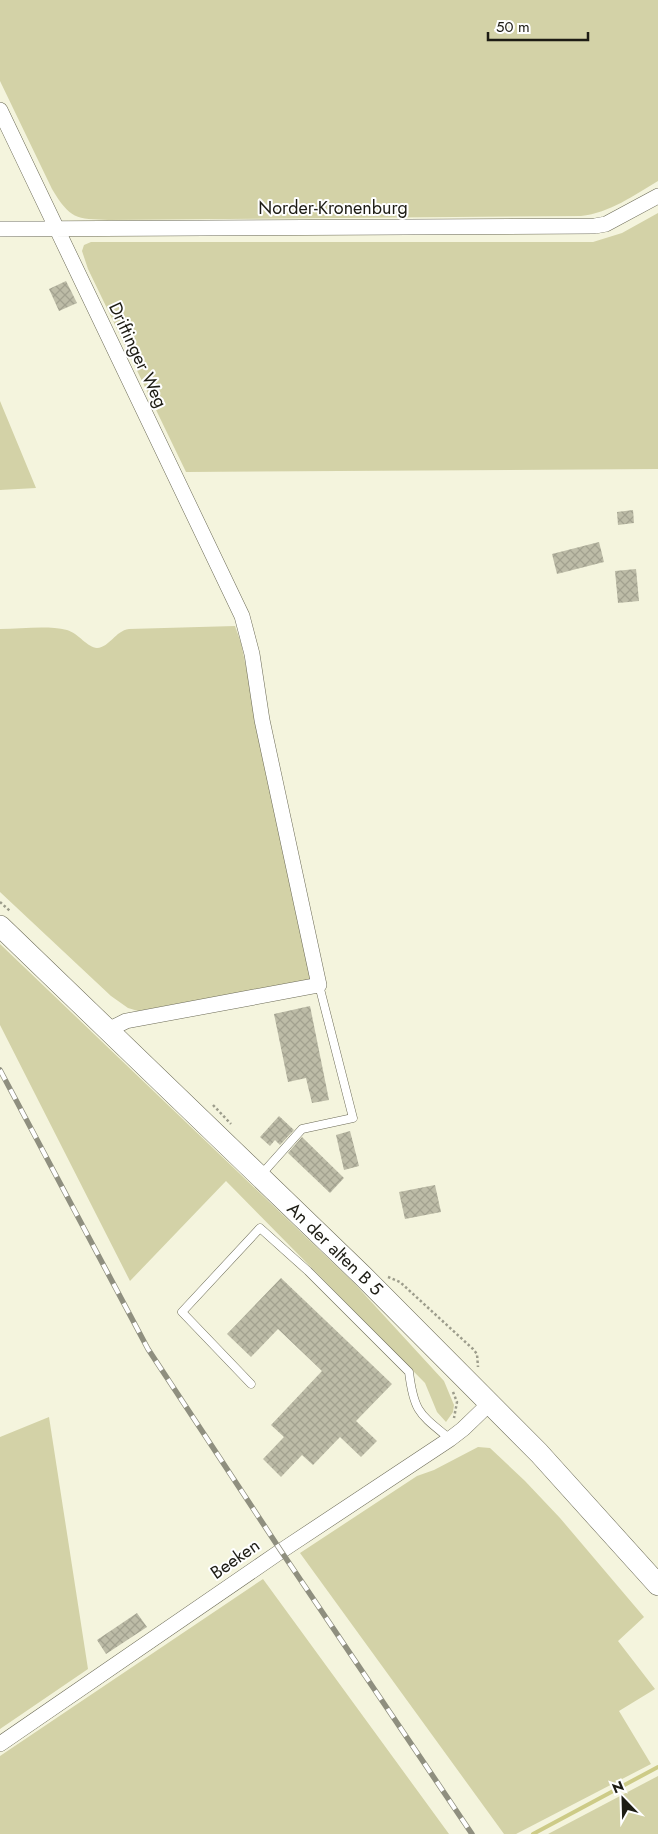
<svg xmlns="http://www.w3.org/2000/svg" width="658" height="1834" font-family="Jost,sans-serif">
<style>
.green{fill:#d3d2a7}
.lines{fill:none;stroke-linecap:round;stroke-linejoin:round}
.stream{stroke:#cdcb87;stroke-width:4}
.building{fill:url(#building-cross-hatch)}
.lane-casing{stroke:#6b6a56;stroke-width:9}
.street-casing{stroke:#6b6a56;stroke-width:16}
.secondary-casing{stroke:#6b6a56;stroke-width:22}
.path{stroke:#9c9c8b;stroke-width:2.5;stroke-dasharray:2.5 2.5;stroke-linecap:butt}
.lane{stroke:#fff;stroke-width:8}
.street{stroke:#fff;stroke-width:15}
.secondary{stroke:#fff;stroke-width:21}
.rail-casing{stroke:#8f8f7f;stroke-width:5.5}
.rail{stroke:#fff;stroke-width:4;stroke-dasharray:11;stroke-linecap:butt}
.labels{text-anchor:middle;stroke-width:4;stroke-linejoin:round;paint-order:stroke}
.street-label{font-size:18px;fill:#1d1c14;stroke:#fff}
</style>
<defs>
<pattern id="building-cross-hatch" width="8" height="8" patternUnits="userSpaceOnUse" patternTransform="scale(1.25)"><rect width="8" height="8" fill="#bdbca7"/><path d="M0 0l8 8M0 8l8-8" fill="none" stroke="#a2a18f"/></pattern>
</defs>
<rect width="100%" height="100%" fill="#f4f4dd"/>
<path class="green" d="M0 0H658V181C634 195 610 213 581 216L109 220C76 219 70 219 52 189L0 81Z
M658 213V469L186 472 88 269 82 251 84 245 91 242H593L622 233Z
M0 401 36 488 0 490Z
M235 626 241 643 311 979 138 1011 128 1008 111 996 0 892V629C22 629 46 625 67 630 78 633 88 648 97 648 110 647 115 631 129 629Z
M0 944 354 1283 444 1381 454 1405 453 1412 446 1422 437 1412 425 1383 226 1181 130 1281 0 1025Z
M49 1417 88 1669 0 1729V1437Z
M478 1447 490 1448 525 1481 560 1518 644 1617 618 1641 655 1689 619 1711 651 1764 516 1834H504L300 1553 417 1476 434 1470Z
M263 1579 449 1834H0V1756Z
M658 1776V1834H548Z"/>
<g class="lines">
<path class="stream" d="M533 1834 658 1767"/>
</g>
<path class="building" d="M66 281 77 303 59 311 49 289Z
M633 510 634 523 618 525 617 512Z
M599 542 604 562 557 574 552 554Z
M636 569 639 601 618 603 615 571Z
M310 1006 329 1100 312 1103 306 1078 288 1082 274 1014Z
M279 1116 294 1130 280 1145 275 1140 270 1146 260 1137Z
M350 1131 359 1166 344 1170 336 1135Z
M302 1137 344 1178 330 1193 288 1153Z
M435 1185 441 1212 405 1219 399 1192Z
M281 1278 392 1384 356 1421 377 1441 361 1457 340 1437 313 1465 302 1455 281 1477 263 1459 284 1437 271 1425 322 1371 278 1329 251 1357 227 1334Z
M137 1613 147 1627 106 1654 97 1640Z"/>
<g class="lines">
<defs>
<path id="lane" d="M260 1176 302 1129 353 1118 319 985
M251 1384 182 1312 260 1228 308 1271 409 1372C414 1413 420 1414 450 1439"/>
<path id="street" d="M0 110 242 616 252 654 262 720 319 985 126 1021 108 1030
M0 229 595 226 606 224 658 196
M0 1744 281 1551 450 1439 463 1429 490 1403"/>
<path id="secondary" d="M0 926 363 1276 539 1453 658 1585"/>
</defs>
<use href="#lane" class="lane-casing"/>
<use href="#street" class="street-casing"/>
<use href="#secondary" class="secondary-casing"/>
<path class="path" d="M0 902 10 911
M213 1105 231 1124
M388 1277 400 1282 473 1349 477 1354 478 1367
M453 1392 457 1402 454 1418"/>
<use href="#lane" class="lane"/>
<use href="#street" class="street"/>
<use href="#secondary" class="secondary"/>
<defs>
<path id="rail" d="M0 1070 148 1349 281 1551 472 1834"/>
</defs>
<use href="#rail" class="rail-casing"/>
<use href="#rail" class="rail"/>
</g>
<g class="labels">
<g class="street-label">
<text x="333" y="214">Norder-Kronenburg</text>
<text transform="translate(138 355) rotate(65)" y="6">Driftinger Weg</text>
<text transform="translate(335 1249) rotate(44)" y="6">An der alten B 5</text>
<text transform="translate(235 1559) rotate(-35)" y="6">Beeken</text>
</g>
</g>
<g transform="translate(623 1799) rotate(337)" stroke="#ffffff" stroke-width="4" paint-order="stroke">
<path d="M0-4L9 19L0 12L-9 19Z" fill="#1d1c14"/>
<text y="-8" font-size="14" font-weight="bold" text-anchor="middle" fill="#1d1c14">N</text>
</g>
<path d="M488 32v8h100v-8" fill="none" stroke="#1d1c14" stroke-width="2.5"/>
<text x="496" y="32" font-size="15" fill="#1d1c14" stroke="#ffffff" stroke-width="4" paint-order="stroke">50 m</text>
</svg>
